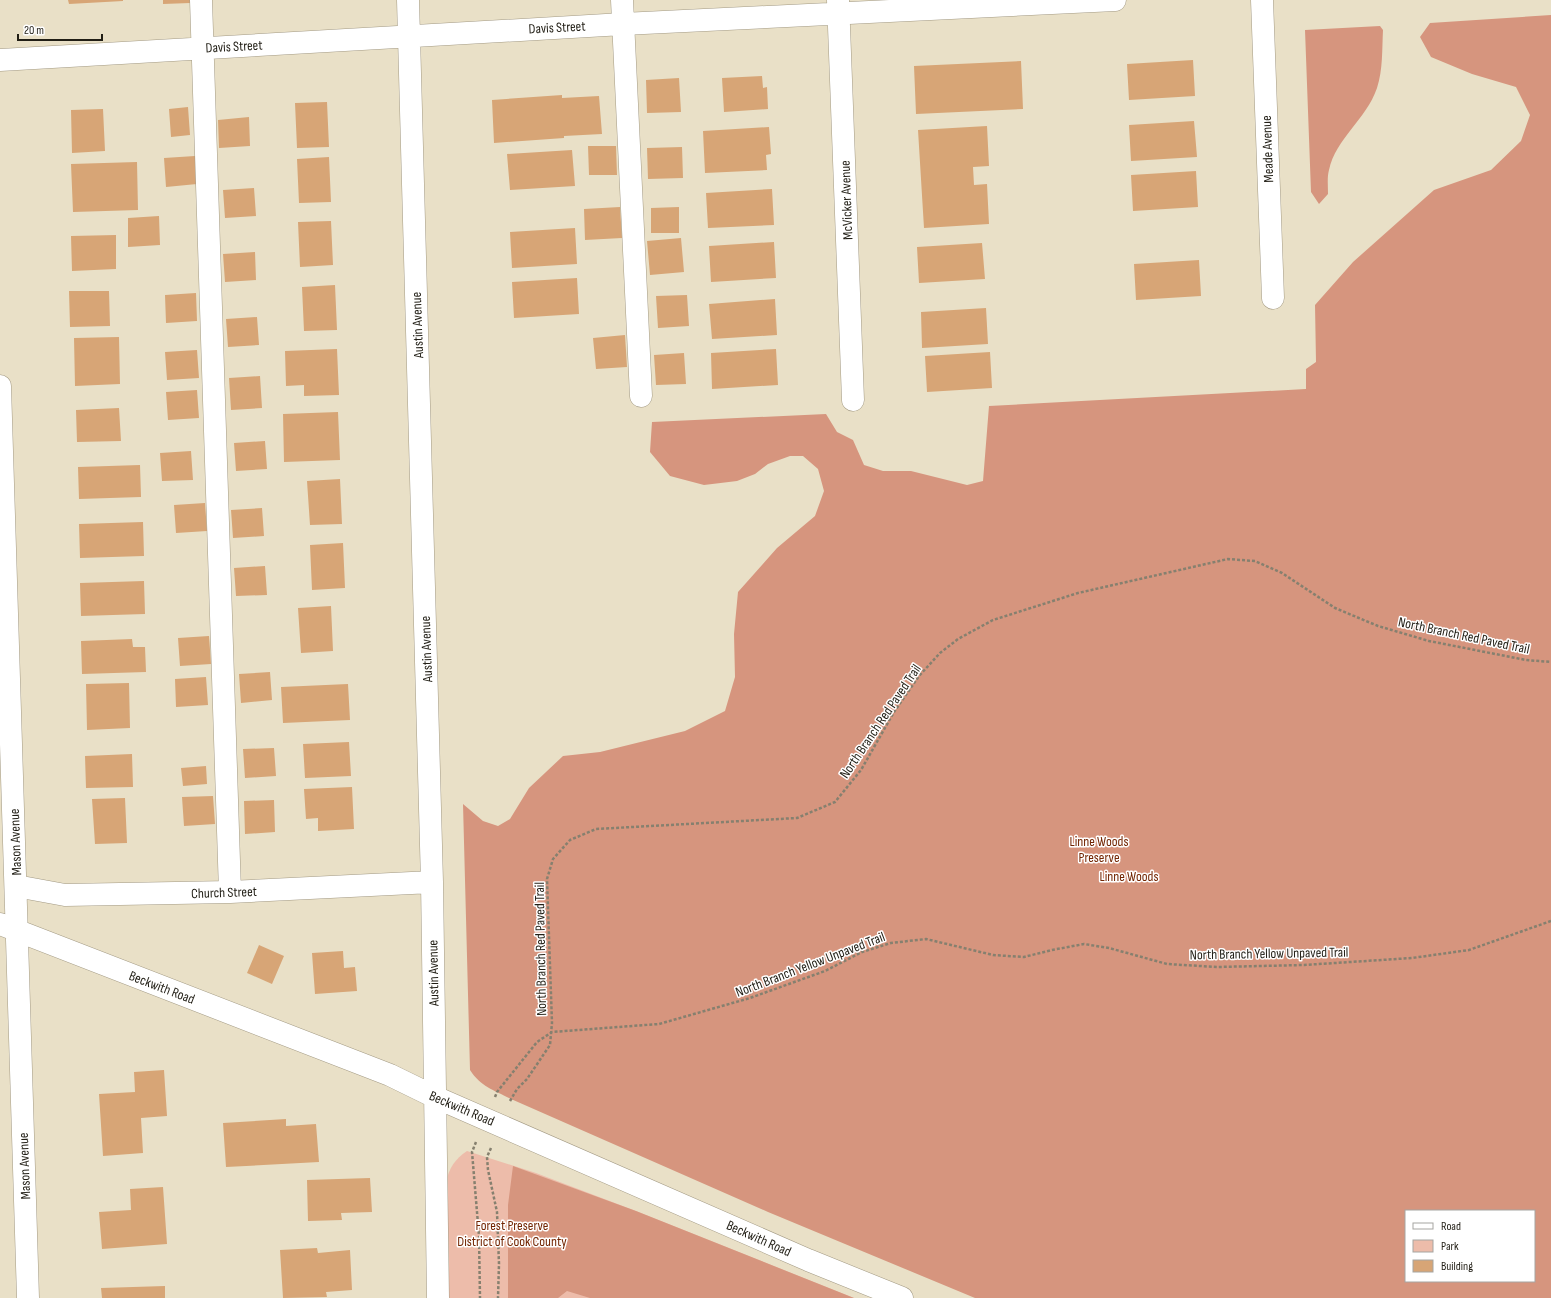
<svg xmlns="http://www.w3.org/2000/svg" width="1551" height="1298" font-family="'Sofia Sans Condensed',sans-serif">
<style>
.green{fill:#edbcaa}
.forest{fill:#d6957e;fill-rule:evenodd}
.building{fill:#d7a576}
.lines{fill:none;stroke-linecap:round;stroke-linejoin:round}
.minor-casing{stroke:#a39a84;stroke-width:23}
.path{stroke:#86806f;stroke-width:2.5;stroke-dasharray:3 2;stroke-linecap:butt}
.minor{stroke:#fff;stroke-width:22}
.labels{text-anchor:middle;stroke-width:3;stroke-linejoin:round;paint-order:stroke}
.street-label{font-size:14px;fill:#211e15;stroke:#fff}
.park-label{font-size:14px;fill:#722502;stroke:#fff}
</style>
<rect width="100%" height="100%" fill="#e9e0c7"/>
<path class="green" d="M467 1151 536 1173 636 1211 854 1298H449L446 1182C449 1168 455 1159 467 1151Z"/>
<path class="forest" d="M1551 15V1298H975L768 1212 511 1099C494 1090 481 1087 470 1070L463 804 483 821 498 826 510 819 529 788 563 756 600 752 685 731 725 711 735 677 734 634 738 592 777 548 815 516 824 491 818 469 803 456H790L768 464 755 474 737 481 704 485 670 476 650 452 652 422 826 414 837 432 853 440 864 465 883 471H911L967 485 983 481 989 406 1306 389V369L1316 362 1315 305 1353 262 1434 190 1491 170 1521 141 1530 115 1516 87 1472 74 1431 57 1420 37 1430 23ZM1406 1211H1534V1281H1406Z
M1380 26 1383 30C1382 49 1383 70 1377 88 1366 120 1336 138 1329 170 1327 177 1328 186 1328 194L1319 204 1311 192 1305 30Z
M513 1166 636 1211 854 1298H590L567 1291 558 1298H508V1205Z"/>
<path class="building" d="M68 0H123V1L69 4Z
M163 0H190V3L163 4Z
M1193 60 1195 96 1129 100 1127 64Z
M1021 61 1023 109 916 114 914 66Z
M762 76 763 88 767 87 768 109 724 112 722 78Z
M679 78 681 112 647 113 646 80Z
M562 95V98L599 96 602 134 564 136V138L494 143 492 100Z
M327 102 329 147 297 148 295 103Z
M188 107 190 135 171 137 169 109Z
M103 109 105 151 72 153 71 110Z
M249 117 250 146 219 148 218 120Z
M1194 121 1197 157 1131 161 1129 125Z
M987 126 989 166 973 167 974 185 987 184 989 224 924 228 918 130Z
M769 127 771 154 766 155 767 170 705 173 703 131Z
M588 146H616L617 175H589Z
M682 147 683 178 648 179 647 148Z
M572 150 575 186 510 190 507 154Z
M195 156 197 184 166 187 164 158Z
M329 157 331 202 299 203 297 159Z
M137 162 138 210 73 212 71 164Z
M1196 171 1198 207 1133 211 1131 175Z
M254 188 256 216 225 218 223 190Z
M772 189 774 225 708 228 706 193Z
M620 207 622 238 585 240 584 209Z
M679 207V233H651V208Z
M159 216 160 245 128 247V218Z
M331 221 333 265 300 267 298 222Z
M575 228 577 264 512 268 510 232Z
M116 235V269L72 271 71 236Z
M681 238 684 272 650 275 647 241Z
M774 242 776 278 711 282 709 246Z
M982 243 985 279 919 283 917 247Z
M255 252 256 280 225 282 223 254Z
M1199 260 1201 296 1136 300 1134 264Z
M577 278 579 314 514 318 512 282Z
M335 285 337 330 304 331 302 287Z
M69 291H109L110 326 70 327Z
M196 293 197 321 166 323 165 295Z
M687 295 689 326 658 328 656 296Z
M775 299 777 335 712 339 709 304Z
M986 308 988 344 922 348 921 312Z
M257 317 259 345 228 347 226 319Z
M625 335 627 367 596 369 593 338Z
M119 337 120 384 75 386 74 338Z
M337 349 339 395 304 396V385L286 386 285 351Z
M776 349 778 385 712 389 711 353Z
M197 350 199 378 167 380 165 352Z
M990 352 992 388 927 392 925 356Z
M684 353 686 384 656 385 654 355Z
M260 376 262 408 231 410 229 378Z
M197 390 199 418 168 420 166 392Z
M119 408 121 441 77 442 76 410Z
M338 412 340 460 284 462 283 414Z
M265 441 267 469 236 471 234 443Z
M191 451 193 480 162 481 160 453Z
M140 465 141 497 79 499 78 467Z
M340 479 342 524 310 525 307 481Z
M205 503 207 531 176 533 174 505Z
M262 508 264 536 233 538 231 510Z
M143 522 144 556 80 558 79 524Z
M343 543 345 588 312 590 310 545Z
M265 566 267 595 236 596 234 568Z
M144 581 145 614 81 616 80 583Z
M331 606 333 651 301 653 298 608Z
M209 636 211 664 180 666 178 638Z
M132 639 133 647H145L146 672 82 674 81 641Z
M270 672 272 700 241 703 239 674Z
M206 677 208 705 176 707 175 679Z
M129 683 130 728 87 730 86 684Z
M348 684 350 720 283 723 281 687Z
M349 742 351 776 305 778 303 744Z
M274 748 276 776 245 778 243 749Z
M132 754 133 787 86 788 85 756Z
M206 766 207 784 183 786 181 768Z
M352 787 354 829 318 831V818L306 819 304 789Z
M213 796 215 824 184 826 182 797Z
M125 798 127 843 95 844 92 799Z
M274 800 275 832 245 834 244 801Z
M259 945 284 956 272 984 247 973Z
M343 951 344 968 355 967 357 991 315 994 312 953Z
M164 1070 167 1116 141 1118 143 1153 103 1156 99 1094 135 1092 134 1072Z
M286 1119V1126L316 1124 319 1162 226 1167 223 1123Z
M370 1178 372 1212 341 1213 342 1220 308 1221 307 1180Z
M163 1187 167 1244 102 1249 99 1212 131 1210 130 1189Z
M317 1248 318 1253 350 1250 352 1290 326 1292 327 1297 283 1298 280 1250Z
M165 1286V1298H102L101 1288Z"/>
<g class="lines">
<defs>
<path id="minor" d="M201 0 230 892
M408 0 432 882 438 1298
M622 0 641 396
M838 0 853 400
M1262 0 1273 298
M0 60 623 24 1115 0
M0 386 28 1298
M16 886 65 895 230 892 432 882
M0 924 390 1075 435 1097 808 1260 902 1298"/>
</defs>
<use href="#minor" class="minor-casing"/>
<path class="path" d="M495 1097 497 1092 537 1042 552 1032 659 1024 750 998 825 971 862 952 891 943 926 939 993 955 1024 957 1052 950 1084 944 1109 948 1167 964 1217 967 1304 965 1412 958 1469 950 1551 921
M510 1101 517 1089 527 1079 550 1045 552 1023 547 879 553 859 570 840 596 829 797 818 835 802 861 770 894 712 919 676 940 653 958 639 993 620 1078 593 1228 559 1255 561 1282 573 1335 608 1378 626 1429 641 1526 660 1551 662
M476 1142 472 1152 479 1236 480 1298
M491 1148 487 1157 488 1170 497 1212 499 1264 498 1298"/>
<use href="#minor" class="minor"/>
</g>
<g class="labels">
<g class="street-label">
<text transform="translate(557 27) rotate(-3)" y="5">Davis Street</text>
<text transform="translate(234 46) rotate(-3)" y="5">Davis Street</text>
<text transform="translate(1267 149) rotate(-92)" y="5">Meade Avenue</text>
<text transform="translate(846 200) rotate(-92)" y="5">McVicker Avenue</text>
<text transform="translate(417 325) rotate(-92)" y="5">Austin Avenue</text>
<text transform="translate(1464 635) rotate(12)" y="5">North Branch Red Paved Trail</text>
<text transform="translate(426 649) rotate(-92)" y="5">Austin Avenue</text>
<text transform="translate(880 721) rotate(-56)" y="5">North Branch Red Paved Trail</text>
<text transform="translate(15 842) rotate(-92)" y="5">Mason Avenue</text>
<text transform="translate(224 892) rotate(-2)" y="5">Church Street</text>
<text transform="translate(540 949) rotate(-91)" y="5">North Branch Red Paved Trail</text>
<text transform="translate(1269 953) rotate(-1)" y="5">North Branch Yellow Unpaved Trail</text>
<text transform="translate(810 964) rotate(-21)" y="5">North Branch Yellow Unpaved Trail</text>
<text transform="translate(433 973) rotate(-91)" y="5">Austin Avenue</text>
<text transform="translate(162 987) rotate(21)" y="5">Beckwith Road</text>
<text transform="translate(462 1108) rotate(23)" y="5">Beckwith Road</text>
<text transform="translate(24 1166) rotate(-92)" y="5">Mason Avenue</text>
<text transform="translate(759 1238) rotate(24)" y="5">Beckwith Road</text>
</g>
<g class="park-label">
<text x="1099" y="846">Linne Woods<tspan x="1099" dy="16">Preserve</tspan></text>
<text x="1129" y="881">Linne Woods</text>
<text x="512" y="1230">Forest Preserve<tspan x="512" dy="16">District of Cook County</tspan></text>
</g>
</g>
<rect x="1405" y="1210" width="130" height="72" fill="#ffffff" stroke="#a6a5a1"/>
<rect x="1413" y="1223" width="20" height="6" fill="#ffffff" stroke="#a6a5a1"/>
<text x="1441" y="1230" font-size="12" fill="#211e15">Road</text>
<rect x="1413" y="1240" width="20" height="12" fill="#edbcaa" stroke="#a6a5a1"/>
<text x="1441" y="1250" font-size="12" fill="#211e15">Park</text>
<rect x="1413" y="1260" width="20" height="12" fill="#d7a576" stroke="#a6a5a1"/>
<text x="1441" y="1270" font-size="12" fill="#211e15">Building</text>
<path d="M18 34v6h84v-6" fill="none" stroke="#211e15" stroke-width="2"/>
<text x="24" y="34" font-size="12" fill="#211e15" stroke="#ffffff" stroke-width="3" paint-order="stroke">20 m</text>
</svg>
